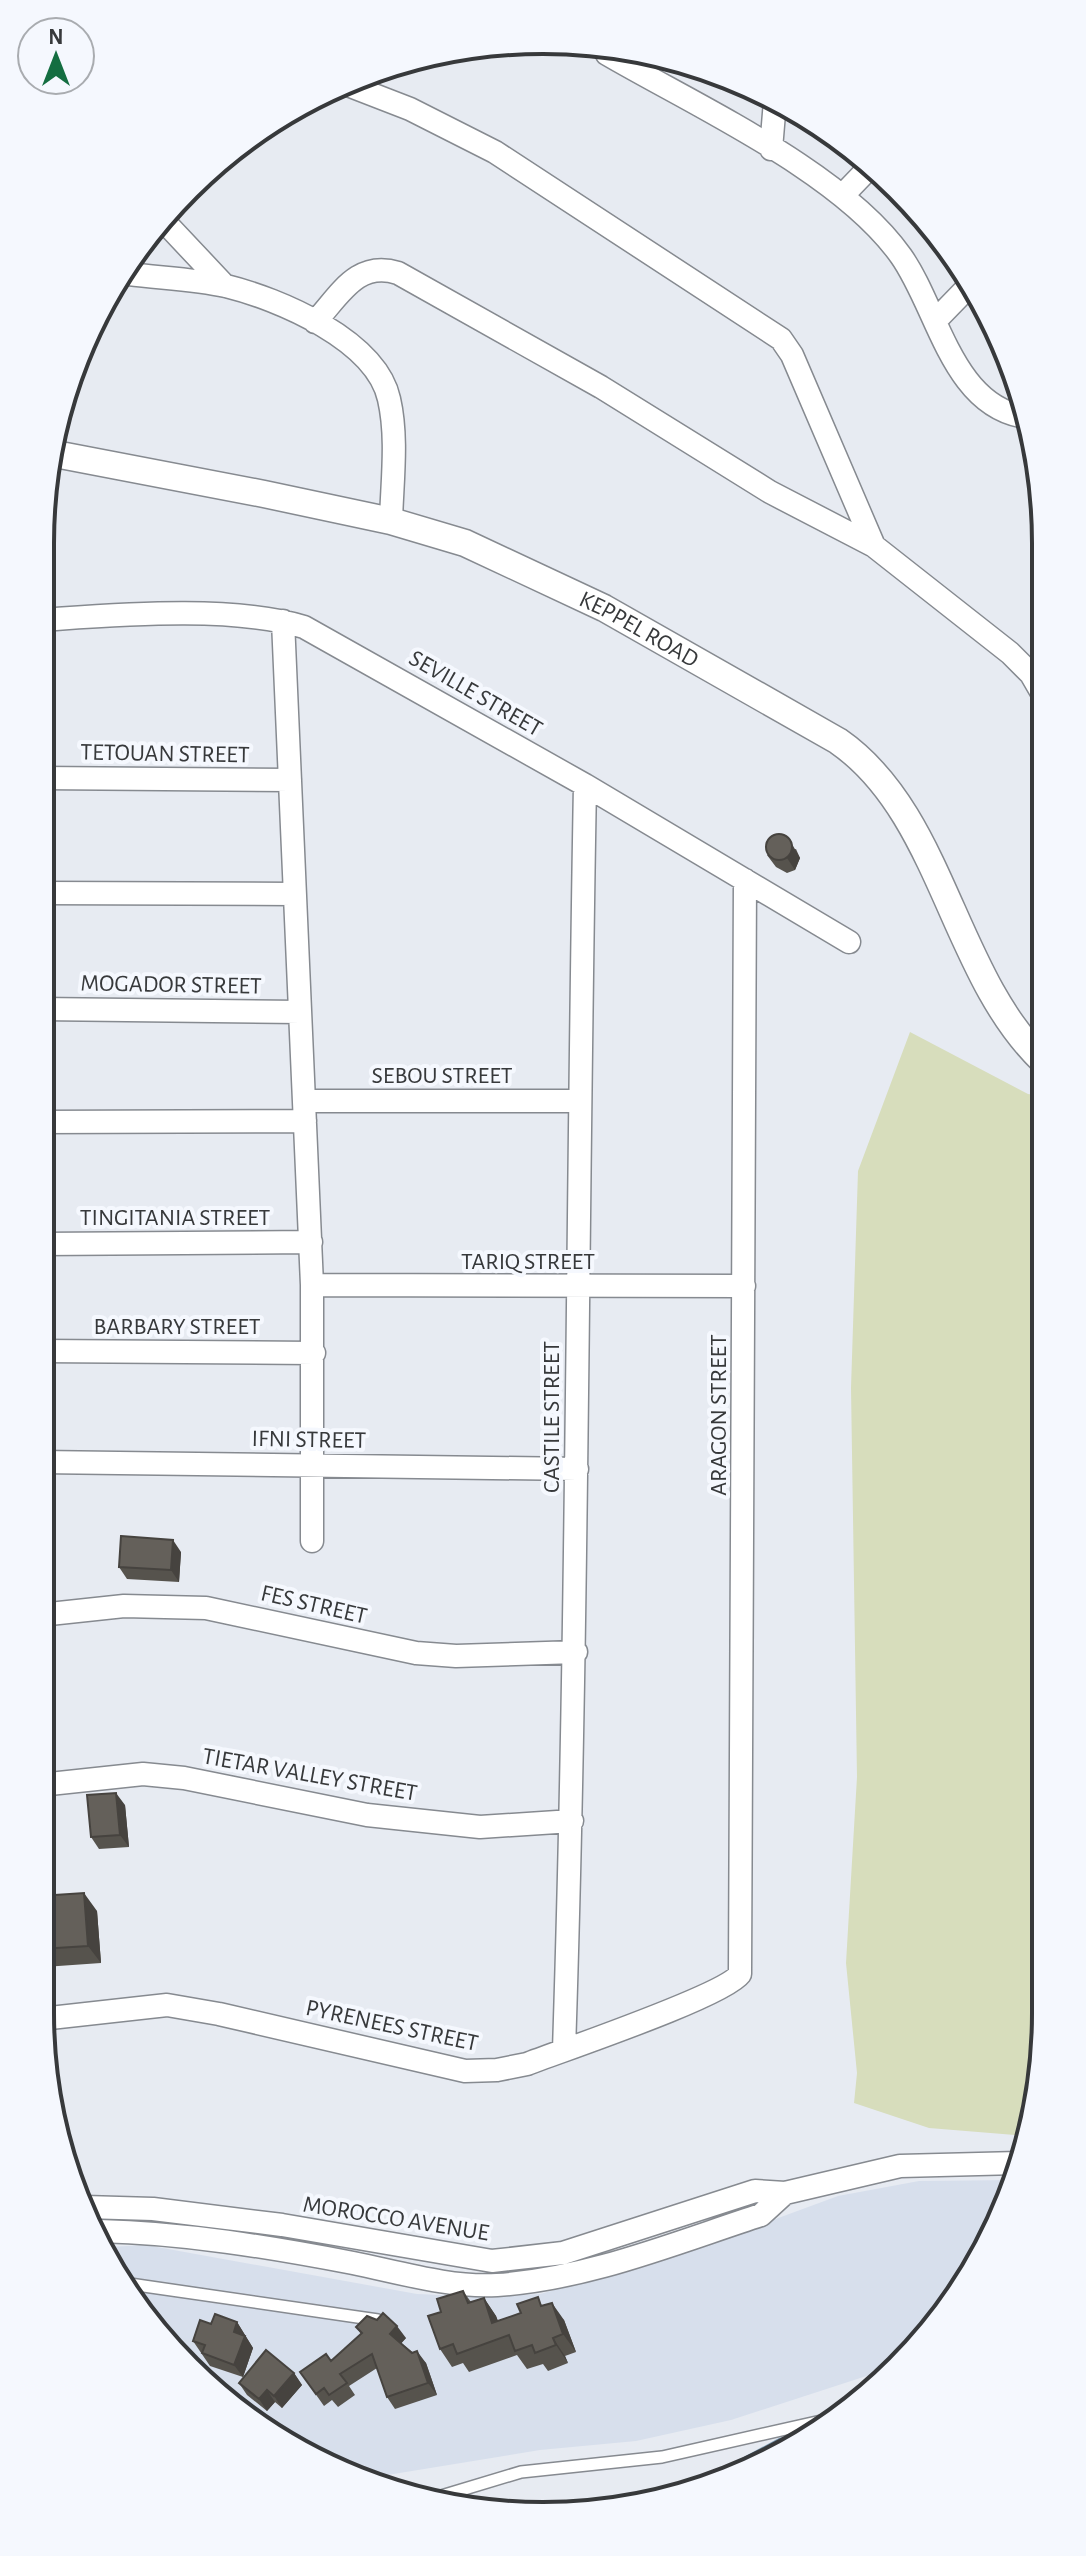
<svg xmlns="http://www.w3.org/2000/svg" width="1086" height="2556" font-family="'Alegreya Sans',sans-serif">
<style>
.built{fill:#d7dfec}
.green{fill:#d7ddbc}
.water{fill:#7696ae}
.lines{fill:none;stroke-linecap:round;stroke-linejoin:round}
.service-casing{stroke:#868a90;stroke-width:14}
.minor-casing{stroke:#868a90;stroke-width:25}
.tertiary-casing{stroke:#868a90;stroke-width:29}
.service{stroke:#fff;stroke-width:11}
.minor{stroke:#fff;stroke-width:22}
.tertiary{stroke:#fff;stroke-width:26}
.wall{fill:#56534d}
.shaded-wall{fill:#46433f}
.building{fill:#64605a;stroke:#46433f;stroke-width:2}
.labels{text-anchor:middle;stroke-width:8;stroke-linejoin:round;paint-order:stroke}
.street-label{font-size:24px;fill:#37393b;stroke:#f5f8fe}
.rim{fill:none;stroke:#37393b;stroke-width:4}
</style>
<rect width="100%" height="100%" fill="#e7ebf2"/>
<path class="built" d="M1016 2180 921 2344 894 2367 731 2420 636 2441 540 2450 369 2478 292 2449 165 2344 108 2247 146 2245 417 2294 487 2297 540 2294 661 2261 838 2196 919 2181Z"/>
<path class="green" d="M910 1032 1028 1094 1043 1096 1046 2013 1026 2136 929 2128 854 2103 857 2073 846 1963 857 1777 851 1388 858 1171Z"/>
<path class="water" d="M818 2429 794 2449 679 2492 779 2438Z"/>
<g class="lines">
<defs>
<path id="service" d="M130 2284 378 2320
M428 2500 521 2472 662 2457 830 2419"/>
<path id="minor" d="M607 54C696 106 842 172 901 256 938 308 952 407 1026 417
M348 85 410 109 495 152 781 339 792 355 874 546
M771 149 775 101
M843 195 869 168
M161 218 225 286
M129 274C160 278 195 279 226 286 279 299 376 340 389 399 398 438 392 482 391 521
M936 320 970 285
M315 322C340 295 357 260 398 273L601 387 770 492 874 546 1010 653 1031 674 1042 693
M40 620C117 615 231 605 304 627L585 785 849 942
M283 621 312 1285V1541
M40 778 290 780
M40 893 294 894
M40 1009 300 1012
M305 1101H579
M40 1122 305 1121
M40 1244 311 1242
M312 1285 744 1286
M40 1351 314 1353
M40 1462 577 1469
M40 1615 124 1606 206 1608 416 1653 456 1656 576 1652
M40 1785 143 1774 184 1778 367 1815 480 1827 572 1821
M41 2019 167 2005 219 2014 465 2071 497 2070 527 2064C563 2050 724 1996 740 1974L745 880
M564 2050C578 1628 577 1207 585 785
M85 2207 153 2209 282 2225 492 2261 563 2253 755 2191 785 2193
M99 2231C185 2233 269 2247 353 2263 398 2272 451 2288 497 2285 588 2279 675 2243 761 2215L785 2193 900 2166 1021 2163"/>
<g id="tertiary">
<path id="s1" d="M55 454 264 494 391 521 465 543 604 608 838 741C943 814 952 974 1043 1061"/>
</g>
</defs>
<use href="#service" class="service-casing"/>
<use href="#minor" class="minor-casing"/>
<use href="#tertiary" class="tertiary-casing"/>
<use href="#service" class="service"/>
<use href="#minor" class="minor"/>
<use href="#tertiary" class="tertiary"/>
</g>
<path class="wall" d="M796 849 800 858 795 870 787 873 776 867 767 855Z
M181 1552 179 1582 127 1579 119 1567Z
M125 1805 129 1847 99 1849 91 1837Z
M40 1896 97 1911 101 1963 44 1967 40 1962Z
M463 2291 471 2302 484 2298 496 2316 498 2321 544 2305 564 2320 576 2352 565 2356 568 2363 548 2371 543 2364 527 2369 517 2355 469 2372 463 2363 452 2367 440 2349 441 2312Z
M237 2322 253 2348 243 2377 210 2366 193 2341Z
M356 2327 406 2338 401 2343 426 2363 437 2395 395 2409 387 2397 377 2368 349 2386 355 2395 338 2407 332 2400 324 2406 300 2372 331 2361 361 2334Z
M294 2373 302 2385 282 2408 275 2402 267 2411 247 2395 239 2383Z"/>
<path class="shaded-wall" d="M788 837 800 858 795 870 787 858Z
M173 1540 181 1552 179 1582 171 1570Z
M116 1793 125 1805 129 1847 120 1835Z
M84 1893 97 1911 101 1963 88 1946Z
M484 2298 496 2316 504 2337 492 2323Z
M144 2299 160 2323 156 2329 141 2303Z
M552 2303 564 2320 576 2352 563 2334Z
M237 2322 253 2348 243 2377 234 2365V2332Z
M397 2326 406 2338 399 2346 390 2334Z
M553 2338 565 2356 568 2363 556 2345Z
M417 2351 426 2363 437 2395 428 2383Z
M294 2373 302 2385 282 2408 274 2396Z
M267 2390 275 2402 267 2411 259 2399Z"/>
<path class="building" d="M766 847a13 13 0 1 1 26 0a13 13 0 1 1-26 0Z
M121 1536 173 1540 171 1570 119 1567Z
M116 1793 120 1835 91 1837 87 1795Z
M84 1893 88 1946 40 1949V1896Z
M463 2291 468 2303 484 2298 492 2323 521 2313 517 2304 538 2297 541 2306 552 2303 563 2334 553 2338 556 2345 535 2353 532 2345 515 2351 509 2335 457 2354 453 2344 440 2349 428 2316 441 2312 437 2299Z
M135 2293 144 2299 141 2303Z
M383 2313 397 2326 390 2334 412 2353 417 2351 428 2383 387 2397 372 2354 340 2374 347 2383 329 2395 324 2388 316 2394 300 2372 326 2354 331 2361 362 2333 356 2327 367 2316 377 2320Z
M215 2314 237 2322 234 2332 245 2336 234 2365 202 2353 205 2345 193 2341 200 2320 211 2324Z
M266 2350 294 2373 274 2396 267 2390 259 2399 239 2383Z"/>
<g class="labels">
<g class="street-label">
<text dy="8" stroke="none"><textPath href="#s1" startOffset="614">KEPPEL ROAD</textPath></text>
<text transform="translate(476 693) rotate(30)" y="8">SEVILLE STREET</text>
<text transform="translate(165 753) rotate(1)" y="8">TETOUAN STREET</text>
<text transform="translate(171 984) rotate(1)" y="8">MOGADOR STREET</text>
<text x="442" y="1083">SEBOU STREET</text>
<text x="175" y="1225">TINGITANIA STREET</text>
<text x="528" y="1269">TARIQ STREET</text>
<text x="177" y="1334">BARBARY STREET</text>
<text transform="translate(718 1415) rotate(-90)" y="8">ARAGON STREET</text>
<text transform="translate(551 1417) rotate(-90)" y="8">CASTILE STREET</text>
<text transform="translate(309 1439) rotate(1)" y="8">IFNI STREET</text>
<text transform="translate(314 1604) rotate(13)" y="8">FES STREET</text>
<text transform="translate(310 1774) rotate(10)" y="8">TIETAR VALLEY STREET</text>
<text transform="translate(392 2025) rotate(12)" y="8">PYRENEES STREET</text>
<text transform="translate(396 2218) rotate(9)" y="8">MOROCCO AVENUE</text>
</g>
</g>
<path d="M0 0H1086V2556H0ZM543 54H543A489 489 0 0 1 1032 543V2013A489 489 0 0 1 543 2502H543A489 489 0 0 1 54 2013V543A489 489 0 0 1 543 54Z" fill="#f5f8fe" fill-rule="evenodd"/>
<path class="rim" d="M543 54H543A489 489 0 0 1 1032 543V2013A489 489 0 0 1 543 2502H543A489 489 0 0 1 54 2013V543A489 489 0 0 1 543 54Z"/>
<g transform="translate(56 56)"><circle r="38" fill="#f5f8fe" stroke="#a9acb0" stroke-width="2"/>
<path d="M0-6L14 30L0 20L-14 30Z" fill="#146e41"/>
<text y="-12" font-size="22" font-weight="bold" text-anchor="middle" fill="#37393b">N</text>
</g>
</svg>
